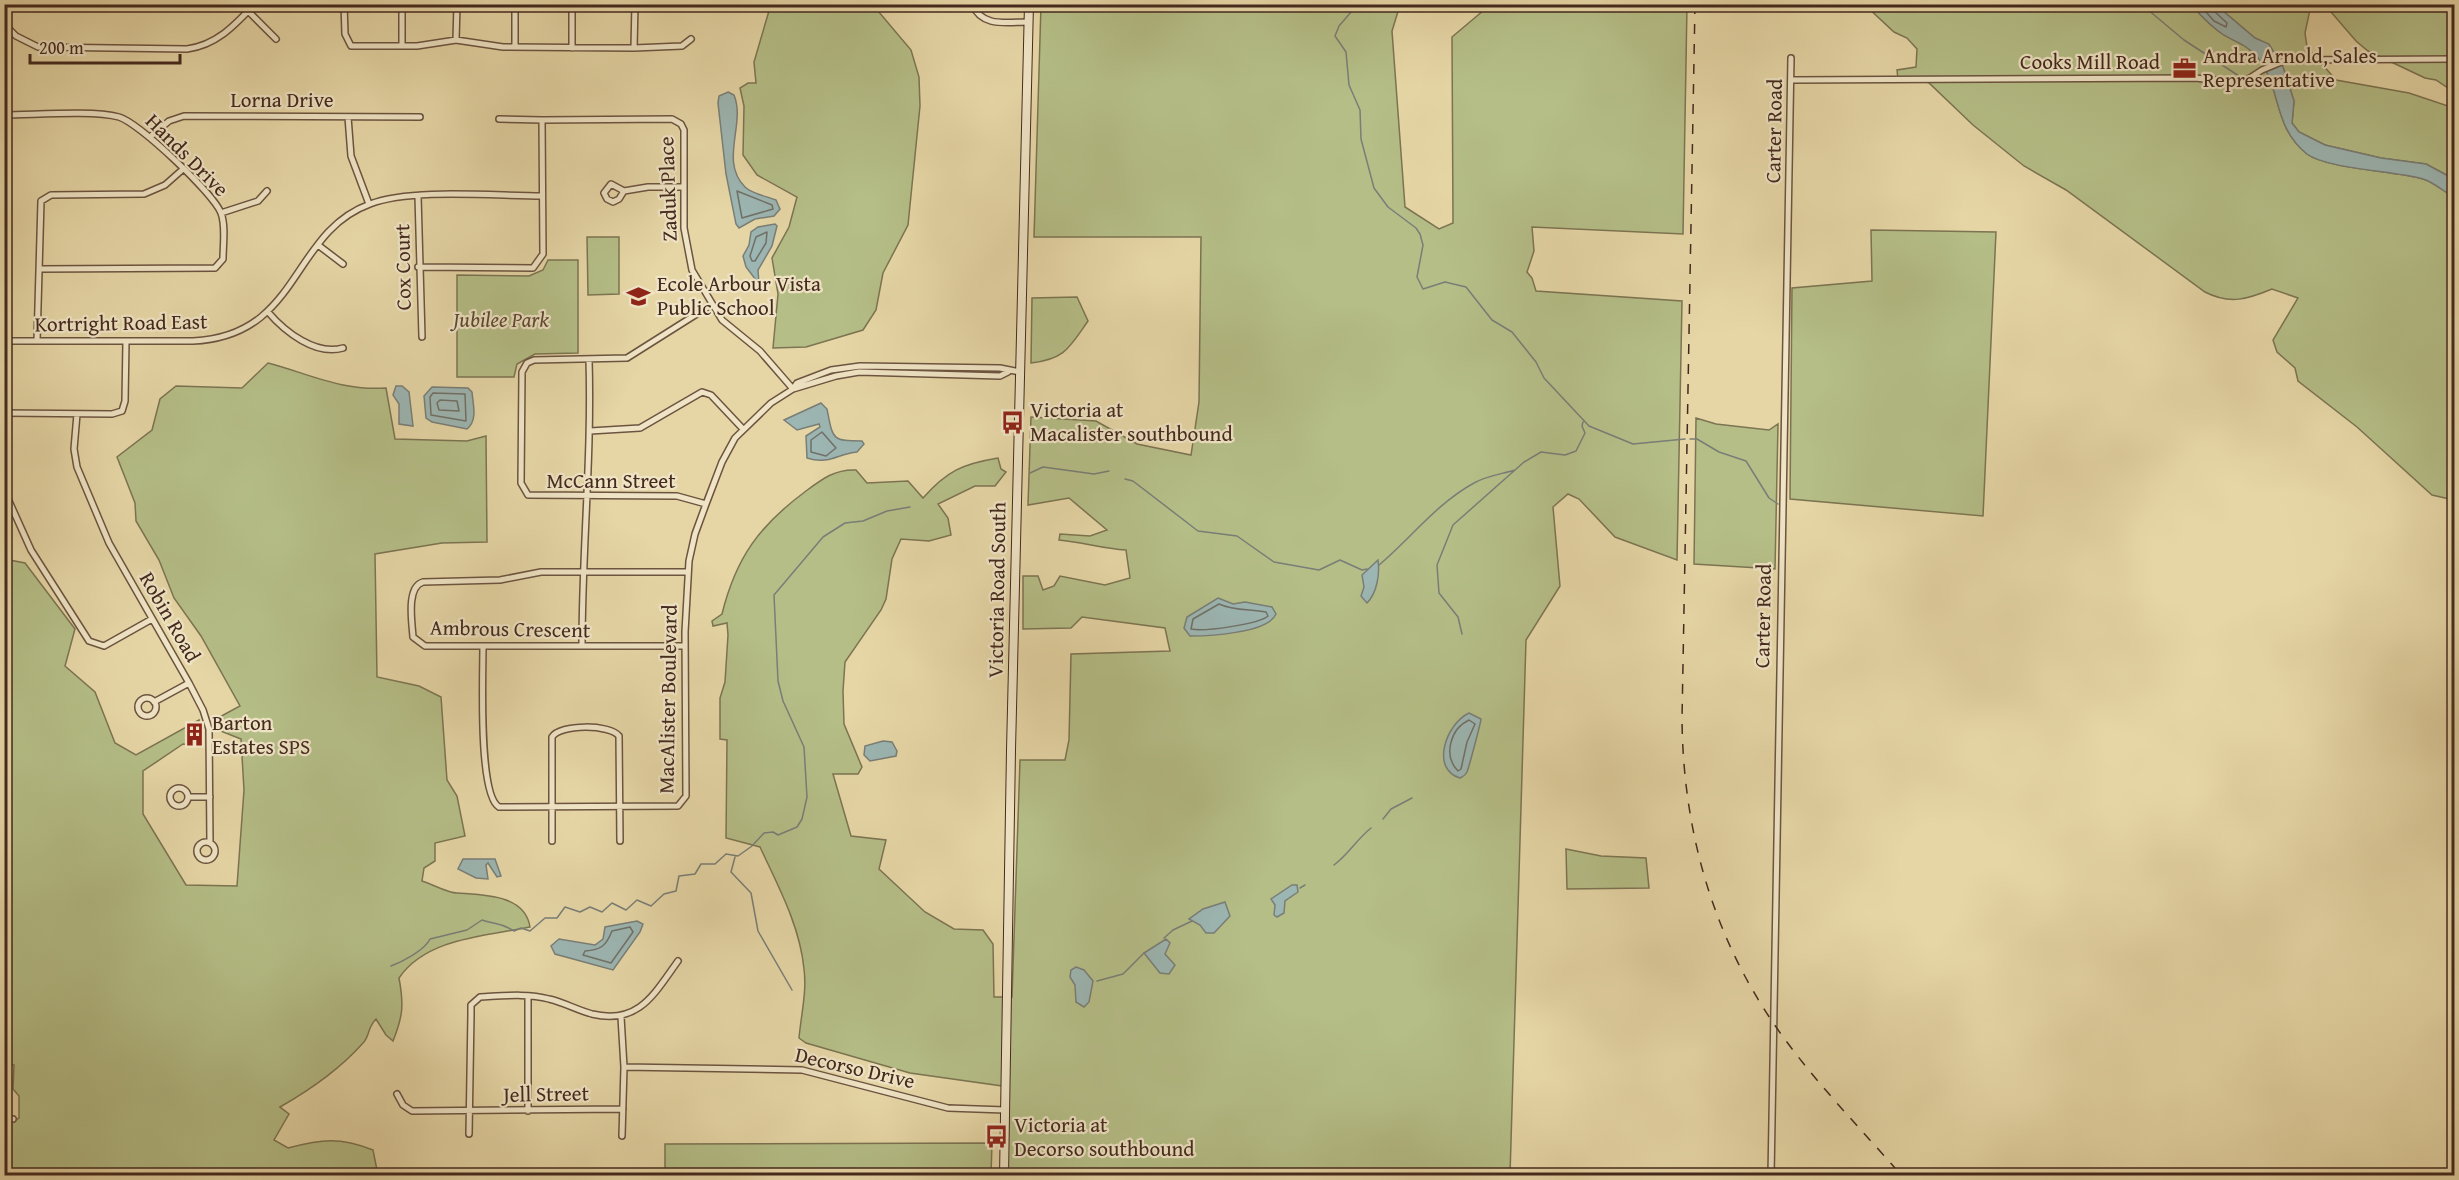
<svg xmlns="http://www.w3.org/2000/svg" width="2459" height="1180" font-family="'Gentium Book Plus',serif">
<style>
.green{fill:#b5be87;stroke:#7c7452;stroke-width:1.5}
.water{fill:#9cb6b3;stroke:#797e77;stroke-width:1.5}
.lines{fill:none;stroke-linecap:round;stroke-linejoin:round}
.shore{stroke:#707068;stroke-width:1.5}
.stream{stroke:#797e77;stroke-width:1.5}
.minor-casing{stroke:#6c5440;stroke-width:8}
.secondary-casing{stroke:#44291e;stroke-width:10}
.minor{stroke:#efe4c5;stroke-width:5}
.secondary{stroke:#efe4c5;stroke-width:8}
.rail{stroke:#44291e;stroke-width:1.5;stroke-dasharray:10 10;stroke-linecap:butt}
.labels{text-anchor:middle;stroke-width:4.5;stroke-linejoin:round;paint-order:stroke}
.poi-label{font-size:21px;fill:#44291e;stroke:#efe4c5;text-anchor:start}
.street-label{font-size:21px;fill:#44291e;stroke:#efe4c5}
.park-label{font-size:21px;font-style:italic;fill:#5b4733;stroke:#efe4c5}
</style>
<rect width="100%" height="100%" fill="#e6d6a6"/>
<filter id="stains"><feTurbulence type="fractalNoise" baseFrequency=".00333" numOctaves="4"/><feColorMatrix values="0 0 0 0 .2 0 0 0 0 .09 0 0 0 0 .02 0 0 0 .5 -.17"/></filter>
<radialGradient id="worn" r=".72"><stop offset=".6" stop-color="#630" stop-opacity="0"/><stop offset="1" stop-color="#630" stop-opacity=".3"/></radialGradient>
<path class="green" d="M771 4 873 5 911 50 919 77 920 106 908 225 883 273 876 310 863 330 806 347 773 348 778 294 772 258 789 227 797 197 757 175 743 155 744 106 740 88 748 83H756L754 62Z
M1041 5H1400L1392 31 1405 207 1439 229 1453 223 1452 37 1490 5H1687L1683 234 1532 227 1534 251 1527 272 1532 278 1536 291 1682 301 1677 560 1615 537 1579 499 1568 494 1553 507 1560 586 1526 640 1510 1175H1008L1009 1087 910 1073 806 1043 799 1038C801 1015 807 992 804 969 800 926 778 886 760 847L726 838 727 740 720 739V698L725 682 728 635 727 623 713 626 712 621 722 614C736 557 760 525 806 491 822 479 835 469 856 470L867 483 908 481 923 498C947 471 962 464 998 458L1001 469 1006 472 995 486H975L938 504 948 518 951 535 929 541 901 539 892 559 886 599 881 610 845 662 843 691 844 724 862 767 858 774H833L851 836 886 840 879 869 925 912 954 929 983 930 993 944 994 997H1012L1020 760H1065L1069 740 1071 654 1170 651 1165 628 1082 617 1071 628 1023 629V576H1038L1043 590 1054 586 1060 576 1105 585 1130 578 1126 550C1103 549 1082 542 1059 540L1060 534 1090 536 1107 530 1069 498 1028 505 1031 417 1096 421 1137 444 1191 455 1199 402 1201 237H1034Z
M1865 5H2191C2201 15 2209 25 2221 33 2234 42 2247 44 2258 58 2282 88 2272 126 2307 154 2327 169 2396 171 2423 179 2434 182 2444 192 2454 197V500L2432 495 2357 427 2298 381 2295 368 2277 352 2273 340 2298 298 2272 289C2248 299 2230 305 2205 292L2066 190 2024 166 1973 125 1929 83 1918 78 1898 79 1897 70 1916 67 1917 49 1907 38 1894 32Z
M2216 5H2311L2305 33 2307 47 2336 80 2409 93 2454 108V179L2426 164 2381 158 2325 145 2299 132 2292 123 2294 101 2283 67 2269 45 2255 38Z
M2325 5H2454V92L2436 80 2425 78 2368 51 2356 41Z
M1871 230 1996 232 1983 516 1790 499 1792 288 1872 281Z
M587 237H619V294L588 295Z
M548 260H578V353L535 354 517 364 514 377H457V275L529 276 543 270Z
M1077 297 1088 321C1069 348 1065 359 1031 363L1032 298Z
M268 363C310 374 341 391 386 388L395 439 467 441 486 436 487 542 442 543 375 554 377 677 419 686 441 697 447 780 457 796 465 836 435 843V861L424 868 422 881C432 884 448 893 457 893 482 895 525 894 530 927 486 936 426 938 399 978 404 1005 403 1016 393 1041L386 1035 376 1019C367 1028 370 1036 363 1043 340 1069 310 1090 280 1107L289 1114 274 1140 288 1148C322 1139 340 1137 373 1150L378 1175H5V1143H8L9 1124 19 1118V1096L13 1089 14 1065 4 1064V559L25 563 75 629 65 666 95 692 115 743 136 755 199 720 202 746 183 744 143 771V814L186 885 237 886 244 790 241 739 218 730 216 719 240 706 201 636 174 598 159 560 136 521 135 503 117 457 152 430 160 399 176 386 242 388Z
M1696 418 1716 424 1769 430 1778 424 1775 569 1694 564Z
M1566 849 1601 856 1646 858 1649 888 1567 889Z
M992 1143 991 1175H665V1144Z"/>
<path class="water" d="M2191 5H2216L2255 38 2269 44 2283 67 2294 101 2292 123 2299 132 2325 145 2381 158 2426 164 2454 179V197C2444 192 2434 182 2423 179 2396 171 2327 169 2307 154 2272 126 2282 88 2258 58 2247 44 2234 42 2221 33 2209 25 2201 15 2191 5Z
M728 92 734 95C746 124 719 161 745 187 752 194 766 196 776 200L780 209 774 216 755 219 739 228 736 224 726 174 718 103 719 96Z
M775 224 777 226 772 246 758 270 759 284 746 267 743 256 749 245 751 232 758 227Z
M396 386H402L409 392 413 426 399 424V404L393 395Z
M432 387 468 388 472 392C473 405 478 420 467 429L432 422 426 418 424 396Z
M821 403 827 409C833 439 831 441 862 441L864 444 857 452C837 454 829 465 807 458L806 436 820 427 819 424 797 430 784 420Z
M1378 560C1380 574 1377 593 1367 603L1361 596 1364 587 1362 575Z
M1218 598 1233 604 1245 602 1272 607 1276 614C1268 633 1209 636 1190 636L1184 628 1187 617Z
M1469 713 1481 719C1481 722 1469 767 1467 772 1465 776 1464 776 1460 778 1430 769 1446 724 1469 713Z
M883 741 892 742 897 751 896 756 870 761 864 755 865 746Z
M463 859H495L501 876 497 877 488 863 486 865 488 879 476 878 458 869Z
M1292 885H1297L1298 892 1285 901 1284 913 1277 917 1274 915 1275 905 1271 899Z
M1225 902 1230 916 1214 933H1206L1200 925 1189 919 1203 909Z
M637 921 643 924 640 932 613 970 555 954 551 946 559 939 595 945 603 939 605 927Z
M1166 939 1170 943 1165 954 1175 965 1169 974 1160 973 1144 953Z
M1076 967 1084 970 1093 981 1089 1002 1084 1007 1076 1002 1075 985 1070 977 1071 970Z"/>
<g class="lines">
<path class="shore" d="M2199 4 2214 21 2226 27 2227 23 2214 11 2212 4
M737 191 772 205 773 209 742 218Z
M767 232 766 243 755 261H752L750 256 756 237Z
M433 393 465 394 466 421 431 415 430 397Z
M440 400 457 401 459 411 439 410 437 403Z
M822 432 836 448 826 456 811 452V440Z
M1219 604C1234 611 1250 609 1266 612L1268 616C1259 624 1204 632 1191 629L1193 619Z
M1469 720 1475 724 1467 742 1461 769 1458 771C1443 756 1450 729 1469 720Z
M630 927 633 932 611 963 583 955 585 951C601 950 606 946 612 931Z"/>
<path class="stream" d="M1358 4 1339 26 1335 36 1346 52 1349 85 1360 110 1361 139 1374 188 1388 207 1416 228 1420 234 1423 245 1417 277 1423 289 1445 282 1466 287 1492 320 1512 332 1536 362 1544 378 1589 426 1633 444 1685 439
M2141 4 2184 40 2242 78
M2253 81 2260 82 2270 78
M1690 439H1697L1719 452 1746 461 1769 498 1778 504
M1030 473 1043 467 1094 474 1109 471
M1125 479 1133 481 1198 531 1237 536 1274 562 1319 570 1340 560 1362 570 1367 569
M1379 565C1411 538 1436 504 1474 483 1486 476 1502 474 1515 470
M1462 634 1458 617 1439 593 1437 565 1453 525 1524 462 1541 452 1565 455 1576 451 1585 433 1582 426 1583 422
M1383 819 1391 809 1412 798
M735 857 731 872 751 893 758 931 792 990
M1334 865C1349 854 1356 840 1371 828
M1300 888 1305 885
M1164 938 1173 930 1192 921
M391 966C402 962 425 950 430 939L467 930 482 920C496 925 500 922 514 931L521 928 530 931 545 918H557L565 907 580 912 590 907 602 912 612 903 626 910 637 900 651 906 664 894 676 891 679 876 695 874 701 864H715L726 854 738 856 752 846 764 833 773 832 778 835 797 827 802 819 807 797 804 747 783 701 778 681 774 595 823 537 845 523 863 521 887 511 910 507
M1097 981 1123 974 1144 953"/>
<defs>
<path id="minor" d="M344 4 345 34 351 46H417L456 40 503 47 634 48 682 46 691 39
M972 4C982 28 1007 22 1028 22
M248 11 276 39
M4 24 16 36 38 47 187 49C217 45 235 25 255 4
M456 40 457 4
M402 46V4
M515 47V4
M572 48V4
M634 48 635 4
M1792 80 2195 78 2242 83 2262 70 2286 60 2454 59
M4 115C34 115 92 110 119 117 139 123 213 193 221 213 226 226 223 245 223 259L215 268 40 269
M348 117 351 156 369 204
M542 120 672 119 681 124 684 130V228L692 270 722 320 760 351 793 389
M150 137 169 121 184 116 420 117
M624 191 611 184 604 193 607 199 613 202 619 199 624 191 648 187H684
M418 196 422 337
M221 213 258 201 267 191
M318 245 343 264
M418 267 533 268 543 254 542 120 499 119
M268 312C285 332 316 356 343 348
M4 341H193C301 336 290 233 370 204 412 188 494 196 542 196
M37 341 41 201 51 195 144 194 165 185 182 170
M793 389 836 376 859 372 1000 376 1008 372
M4 413 112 414 122 411 125 401 126 341
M77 414 74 449 77 467 109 543 189 683 203 710 209 729 210 843
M590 431 640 428 702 392 711 395 743 429
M4 490 31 550 89 641 104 646 152 619
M706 504 677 496 528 495 521 483 522 372 527 363 534 360 627 358 711 305
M483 646C483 674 478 795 499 807L678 806 686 796 685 632 689 561 695 534 706 504 722 462 735 438 771 403 793 389 797 383 831 370 860 366 1000 368 1020 372
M582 646C582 550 592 456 589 360
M685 646H425L413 637C412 622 406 587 423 582L500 580 541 572H688
M138 707a9 9 0 1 1 18 0a9 9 0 1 1-18 0Z
M154 702 189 683
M170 797a9 9 0 1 1 18 0a9 9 0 1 1-18 0Z
M188 797H210
M552 841V737C560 724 610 724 619 736L620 841
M197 851a9 9 0 1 1 18 0a9 9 0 1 1-18 0Z
M528 996V1111
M621 1017 624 1067 622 1136
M624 1067 802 1070 948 1108 1005 1110
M397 1094 403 1105 412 1111 623 1109
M4 1119H13
M469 1134 471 1014V1005L480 997C502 996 527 993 549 999 563 1002 577 1010 592 1014 639 1025 654 994 678 961
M1771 1176 1791 58"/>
<path id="secondary" d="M1004 1176 1011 750 1029 4"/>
</defs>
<use href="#minor" class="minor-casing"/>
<use href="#secondary" class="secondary-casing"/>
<use href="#minor" class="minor"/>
<use href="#secondary" class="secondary"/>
<path class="rail" d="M1695 4 1682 719C1683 833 1714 941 1781 1034 1817 1084 1861 1129 1902 1176"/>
</g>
<defs>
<symbol id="office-bare" viewBox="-9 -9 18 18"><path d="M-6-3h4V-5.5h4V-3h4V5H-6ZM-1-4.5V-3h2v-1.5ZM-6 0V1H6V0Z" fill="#8f2418" stroke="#efe4c5" stroke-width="2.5" paint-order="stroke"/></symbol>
<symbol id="school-bare" viewBox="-9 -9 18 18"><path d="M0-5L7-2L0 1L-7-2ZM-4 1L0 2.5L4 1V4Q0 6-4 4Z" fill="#8f2418" stroke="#efe4c5" stroke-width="2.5" paint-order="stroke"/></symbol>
<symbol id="bus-bare" viewBox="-9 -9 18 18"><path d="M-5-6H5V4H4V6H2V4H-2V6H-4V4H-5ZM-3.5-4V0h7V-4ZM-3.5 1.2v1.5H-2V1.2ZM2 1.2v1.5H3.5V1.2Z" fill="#8f2418" stroke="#efe4c5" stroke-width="2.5" paint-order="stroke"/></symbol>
<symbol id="building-bare" viewBox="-9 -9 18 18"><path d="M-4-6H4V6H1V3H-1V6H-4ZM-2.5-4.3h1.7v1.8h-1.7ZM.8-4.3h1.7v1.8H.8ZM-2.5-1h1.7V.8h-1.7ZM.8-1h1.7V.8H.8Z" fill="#8f2418" stroke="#efe4c5" stroke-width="2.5" paint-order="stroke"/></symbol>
</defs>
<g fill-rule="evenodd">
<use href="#office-bare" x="2168" y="52" width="33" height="33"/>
<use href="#school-bare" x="622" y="280" width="33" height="33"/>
<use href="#bus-bare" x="996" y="406" width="33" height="33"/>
<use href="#building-bare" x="178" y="718" width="33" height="33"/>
<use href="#bus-bare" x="980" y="1120" width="33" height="33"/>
</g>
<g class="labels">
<g class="poi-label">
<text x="2203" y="63">Andra Arnold, Sales<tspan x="2203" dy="24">Representative</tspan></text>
<text x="657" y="291">Ecole Arbour Vista<tspan x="657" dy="24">Public School</tspan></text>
<text x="1030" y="417">Victoria at<tspan x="1030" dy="24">Macalister southbound</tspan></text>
<text x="212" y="730">Barton<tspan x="212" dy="24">Estates SPS</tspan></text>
<text x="1014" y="1132">Victoria at<tspan x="1014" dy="24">Decorso southbound</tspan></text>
</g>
<g class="street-label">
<text x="2090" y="69">Cooks Mill Road</text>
<text x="282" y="107">Lorna Drive</text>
<text transform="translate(1774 131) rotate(-89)" y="7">Carter Road</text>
<text transform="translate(187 155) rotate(45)" y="7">Hands Drive</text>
<text transform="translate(668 189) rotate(-92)" y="7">Zaduk Place</text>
<text transform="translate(403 267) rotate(-91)" y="7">Cox Court</text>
<text transform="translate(121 323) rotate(-1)" y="7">Kortright Road East</text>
<text x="611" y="488">McCann Street</text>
<text transform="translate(997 590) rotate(-89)" y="7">Victoria Road South</text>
<text transform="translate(1763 616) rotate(-89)" y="7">Carter Road</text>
<text transform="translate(170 617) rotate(60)" y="7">Robin Road</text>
<text transform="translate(510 629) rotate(1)" y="7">Ambrous Crescent</text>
<text transform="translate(668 699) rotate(-89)" y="7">MacAlister Boulevard</text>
<text transform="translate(855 1068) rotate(13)" y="7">Decorso Drive</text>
<text transform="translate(546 1094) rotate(-1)" y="7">Jell Street</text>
</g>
<g class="park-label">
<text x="501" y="327">Jubilee Park</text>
</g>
</g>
<rect width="2459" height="1180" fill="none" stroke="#e6d6a6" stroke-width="24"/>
<rect x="6" y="6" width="2447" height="1168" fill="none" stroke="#44291e" stroke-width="3"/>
<rect x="12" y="12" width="2435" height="1156" fill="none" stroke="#44291e" stroke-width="1.5"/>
<path d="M30 54v9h150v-9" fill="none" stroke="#44291e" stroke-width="3"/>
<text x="39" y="54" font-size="18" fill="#44291e" stroke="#efe4c5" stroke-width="4.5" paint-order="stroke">200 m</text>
<rect width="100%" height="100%" filter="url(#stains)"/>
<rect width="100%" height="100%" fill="url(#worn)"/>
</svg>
